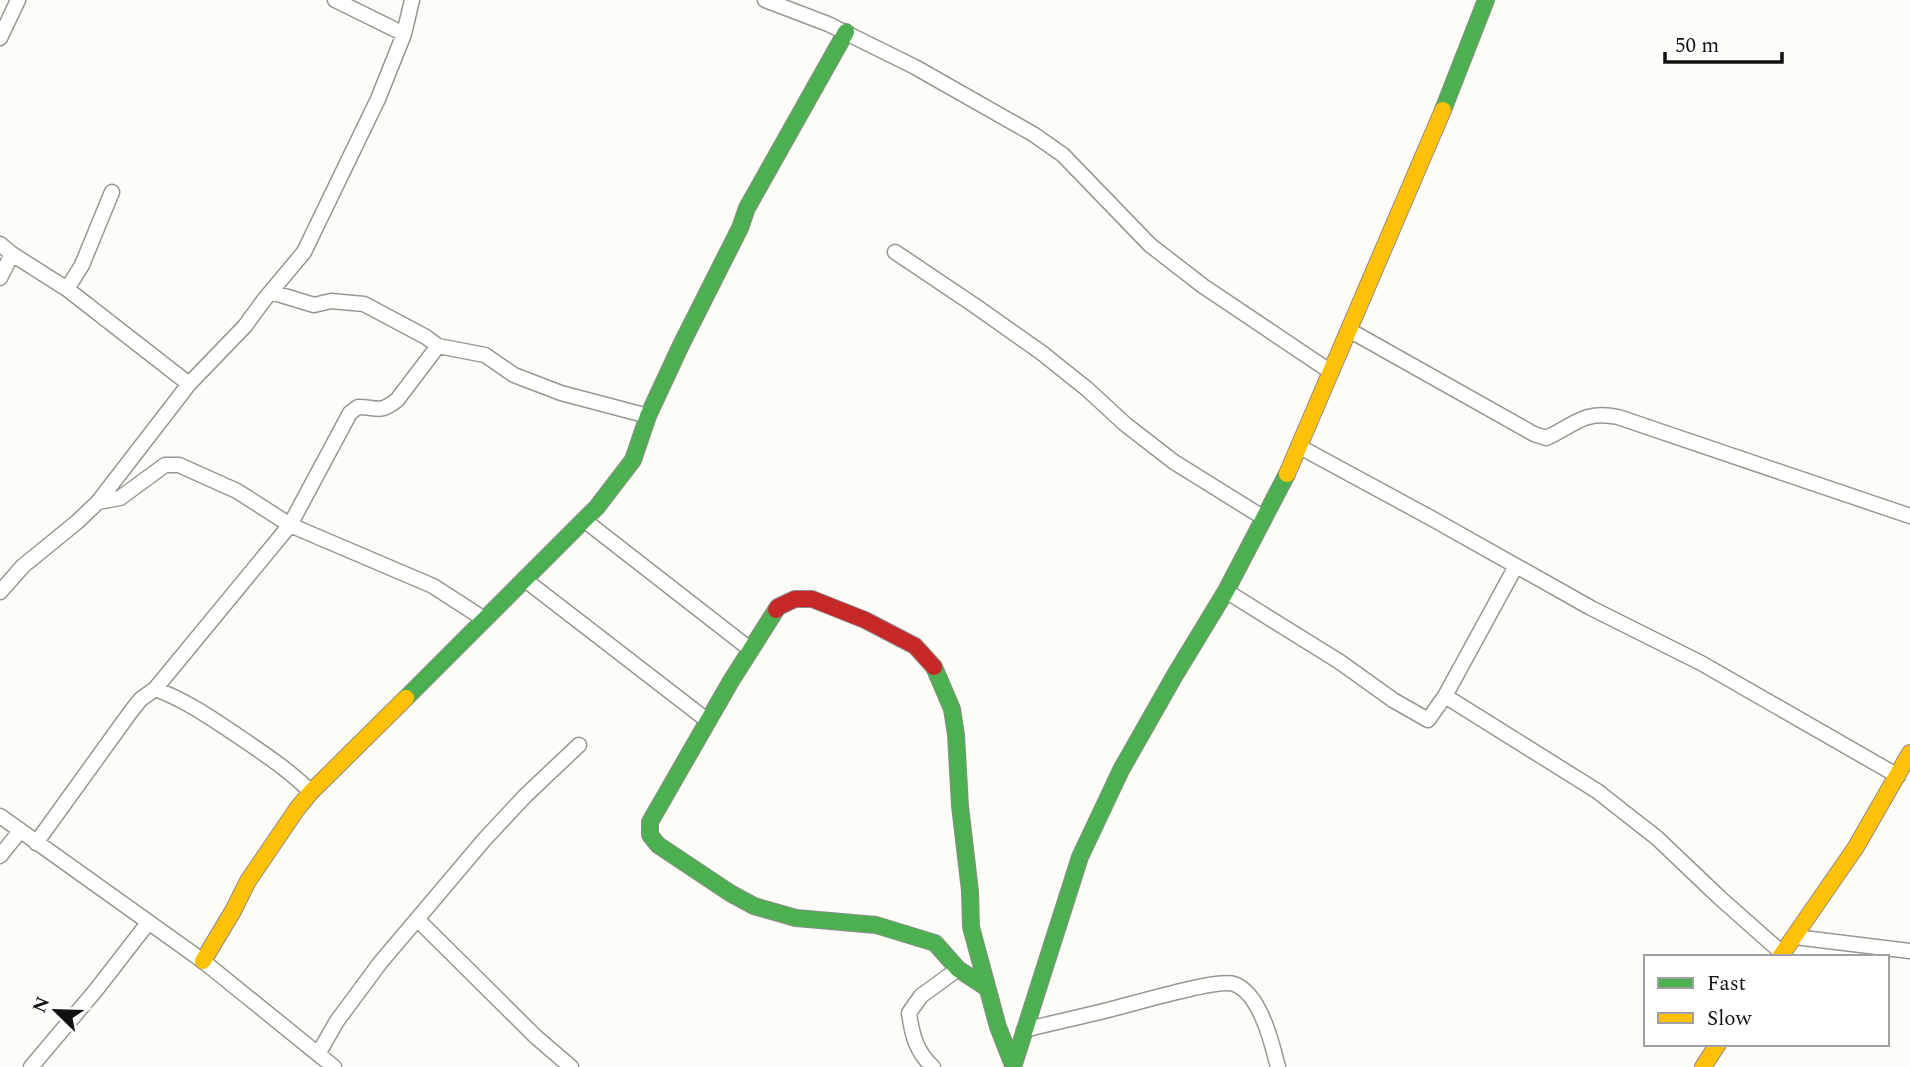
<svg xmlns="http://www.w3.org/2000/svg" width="1910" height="1067" font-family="Spectral,serif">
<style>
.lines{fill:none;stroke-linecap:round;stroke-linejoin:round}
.street-casing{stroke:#979795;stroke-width:17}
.fast-casing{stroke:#8e8d8b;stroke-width:18}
.slow-casing{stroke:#8e8d8b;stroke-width:18}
.jam-casing{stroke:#8e8d8b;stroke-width:18}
.street{stroke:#fffffe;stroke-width:14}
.fast{stroke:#4caf50;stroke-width:16}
.slow{stroke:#ffc107;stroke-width:16}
.jam{stroke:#c62828;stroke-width:16}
</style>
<rect width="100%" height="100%" fill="#fdfcf7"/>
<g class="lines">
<defs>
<path id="street" d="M335 0 404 34
M765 0 828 24 915 67 1033 134 1063 155 1150 245 1203 286 1331 372
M0 38 18 0
M0 244 12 254 67 289 189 384
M895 252 974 305 1042 353 1087 389 1125 424 1174 462 1264 518
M0 278 12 254
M67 289 82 265 112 192
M271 292 314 305 331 301 364 304 426 337 438 346 485 355 514 375 561 393 648 416
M1349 330 1534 434 1546 438C1575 425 1583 410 1618 417L1910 516
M1300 447 1431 518 1591 608 1701 663 1898 776
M98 502 120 498 165 465H179L237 491 290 525 433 586 484 619
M584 520 751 650
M524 579 708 721
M1226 591 1340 662 1393 700 1428 720 1445 696 1516 566
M0 592 23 566 77 522 98 502 189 384 245 326 264 300 304 252 378 99 404 34 412 0
M155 689 290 525 350 413 358 407C378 407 379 414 397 400L438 346
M1445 696 1597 791 1657 838 1720 898 1782 953
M0 816 203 961 334 1067
M36 843 132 710 141 699 155 689C186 700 214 720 241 738 266 755 290 771 311 792
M0 856 20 831
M417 919 536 1037 571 1067
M1795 937 1910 951
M1024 1030C1052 1023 1080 1017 1108 1010 1130 1005 1217 978 1234 984 1260 993 1272 1043 1278 1067
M318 1054 337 1021 380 963 484 840 525 796 579 745
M31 1067 96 990 148 923
M933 1067C916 1052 912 1034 909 1013L921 996 958 969"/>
<path id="fast" d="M1443 110 1486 0
M776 610 731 681 650 822V835L658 845 730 893 754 906 796 918 876 925 935 943 958 969 987 988
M934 667 952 709 956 735 960 806 970 891 971 927 998 1027 1013 1065
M406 698 597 507 633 460 648 416 681 345 740 228 747 208 846 32
M1013 1067 1080 857 1121 770 1175 675 1226 591 1287 474"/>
<path id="slow" d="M1287 474 1443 110
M1780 957 1856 847 1910 753
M203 961 233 911 248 881 297 809 311 792 406 698
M1703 1067 1718 1044"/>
<path id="jam" d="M776 610 778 607 795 599H812L865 620 915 646 934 667"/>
</defs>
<use href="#street" class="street-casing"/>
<use href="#fast" class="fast-casing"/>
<use href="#slow" class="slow-casing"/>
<use href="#jam" class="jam-casing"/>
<use href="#street" class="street"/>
<use href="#fast" class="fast"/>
<use href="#slow" class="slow"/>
<use href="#jam" class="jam"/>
</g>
<rect x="1644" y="955" width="245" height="91" fill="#ffffff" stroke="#a0a0a0" stroke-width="2"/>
<rect x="1658" y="978" width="35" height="10" fill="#4caf50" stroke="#a0a0a0" stroke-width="2"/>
<text x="1707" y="990" font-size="21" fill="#111111">Fast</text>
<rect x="1658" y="1013" width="35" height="10" fill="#ffc107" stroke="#a0a0a0" stroke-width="2"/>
<text x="1707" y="1025" font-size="21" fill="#111111">Slow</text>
<g transform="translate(56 1011) rotate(293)" stroke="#ffffff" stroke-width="5" paint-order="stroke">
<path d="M0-5L12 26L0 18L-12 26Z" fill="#111111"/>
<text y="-10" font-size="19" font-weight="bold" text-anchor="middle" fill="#111111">N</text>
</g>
<path d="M1665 52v10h117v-10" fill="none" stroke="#111111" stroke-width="3.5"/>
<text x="1675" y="52" font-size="21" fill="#111111" stroke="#ffffff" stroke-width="5" paint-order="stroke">50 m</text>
</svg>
